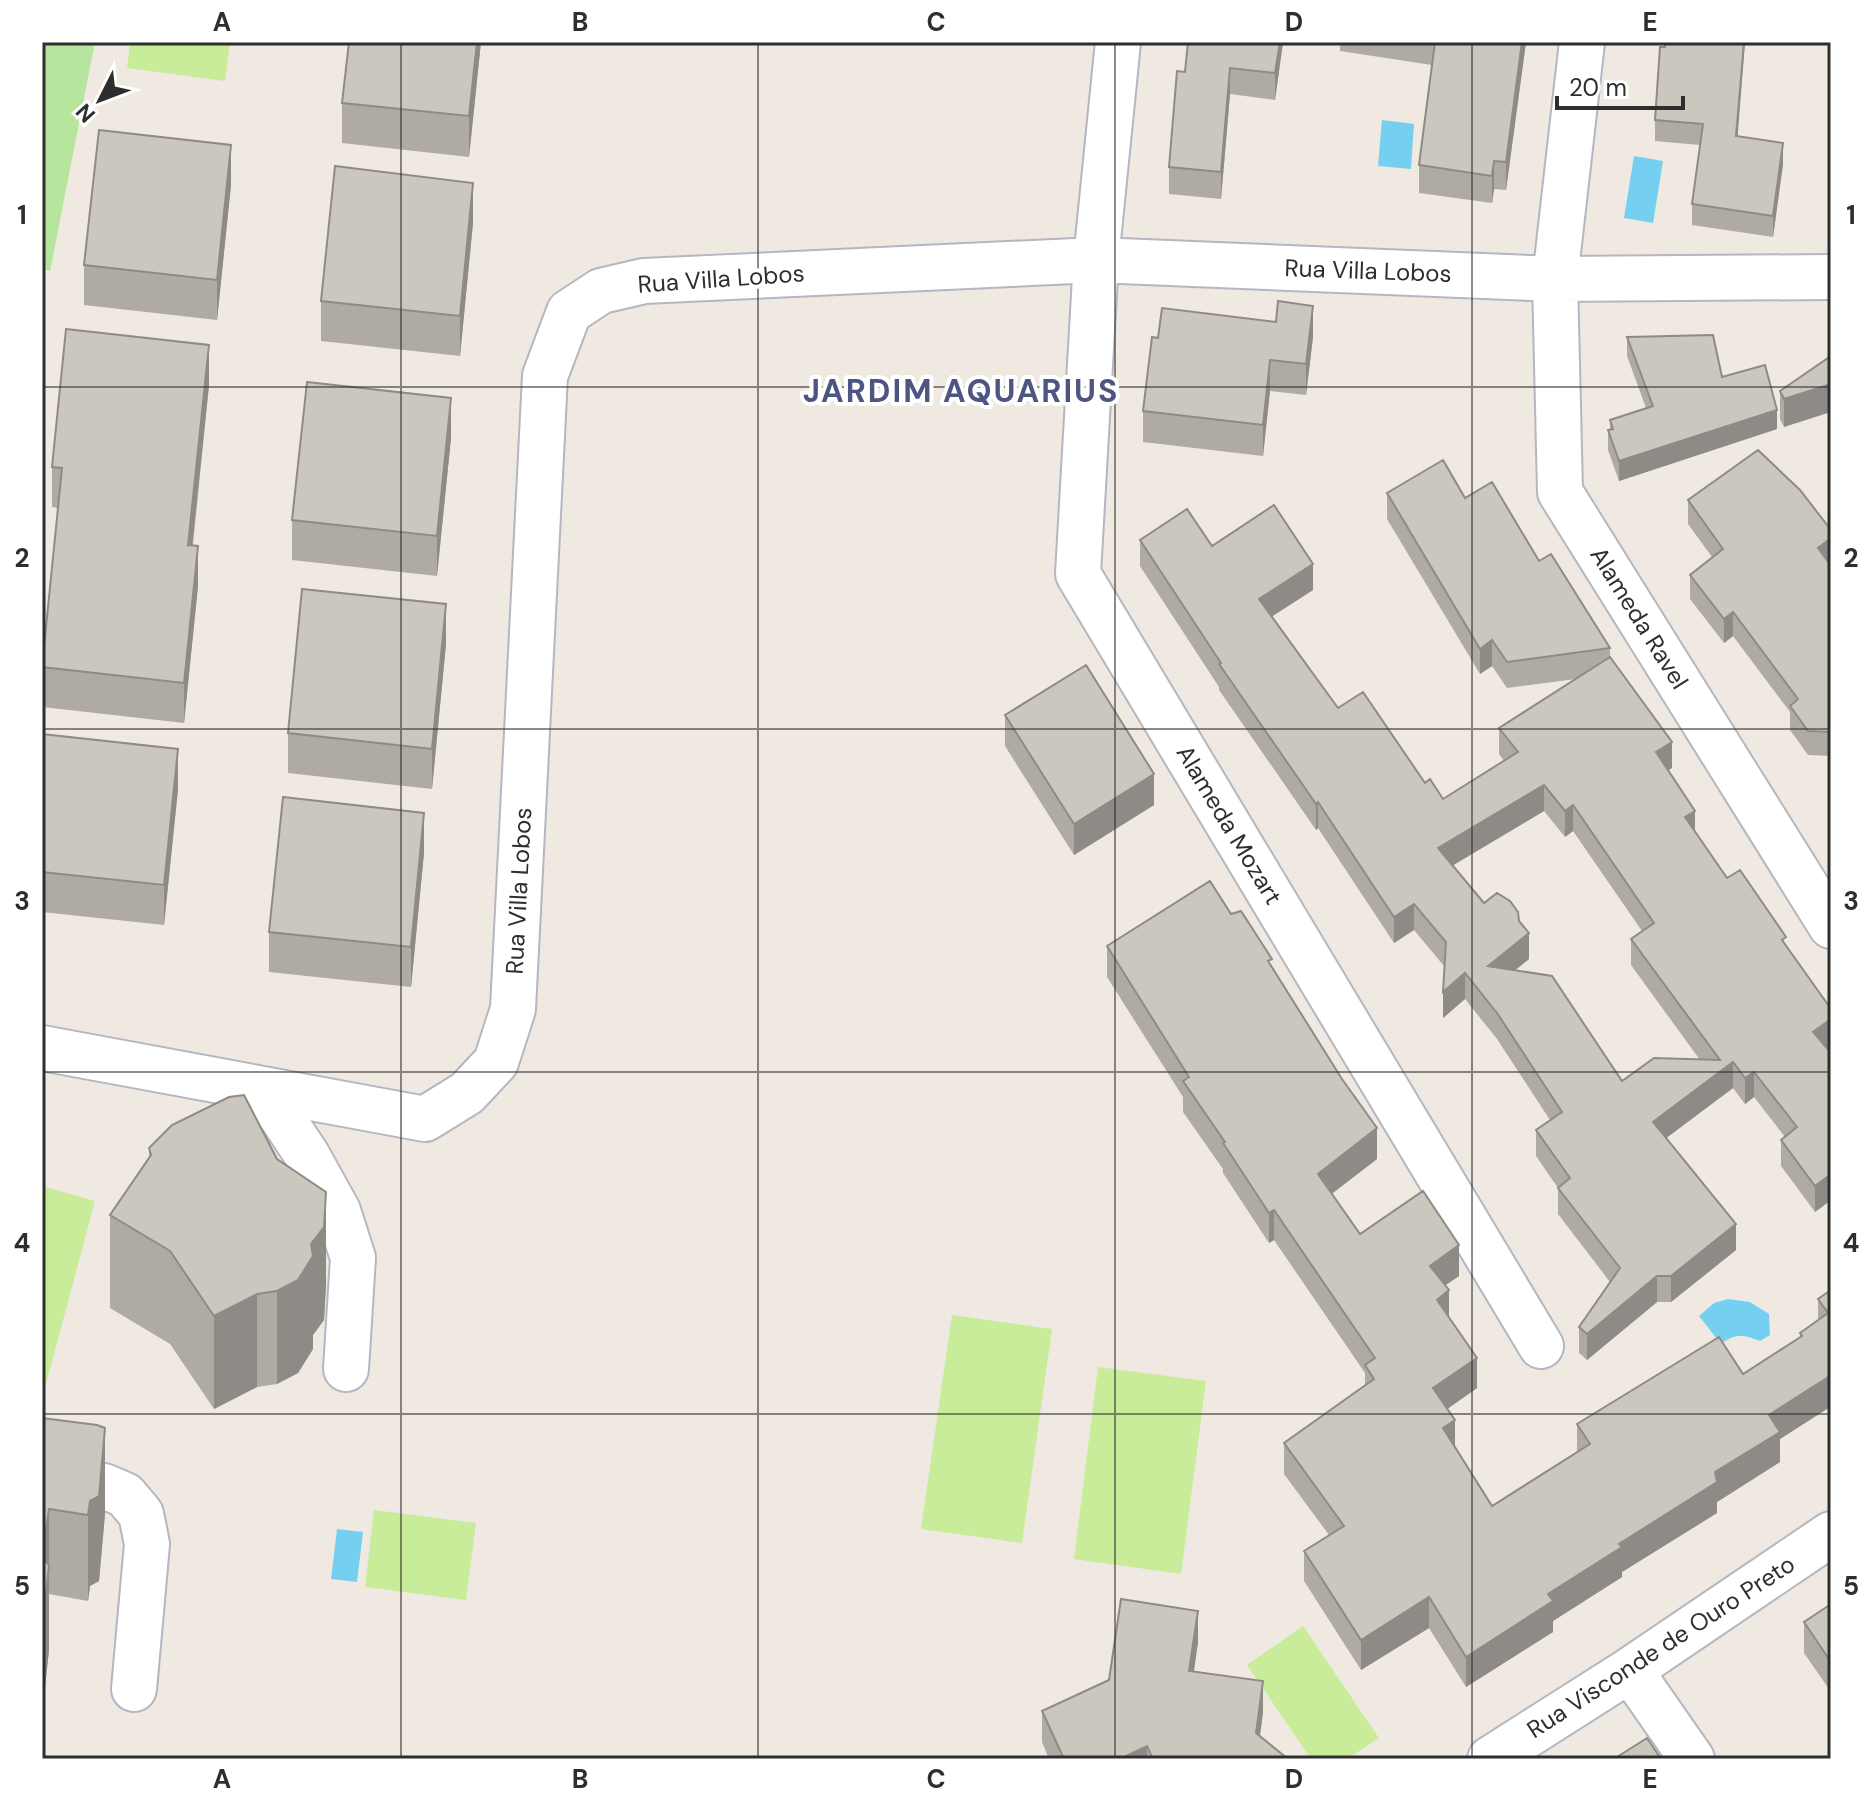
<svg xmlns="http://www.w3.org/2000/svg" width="1873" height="1801" font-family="'DM Sans',sans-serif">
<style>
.green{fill:#b6e59e}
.pitch{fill:#c9ec9a}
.water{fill:#75cff0}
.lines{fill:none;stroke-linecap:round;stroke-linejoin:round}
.minor-casing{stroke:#b4b7c1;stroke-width:48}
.minor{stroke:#fff;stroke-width:44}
.wall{fill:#afaba4;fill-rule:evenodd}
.shaded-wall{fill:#8e8b86}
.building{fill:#cbc7bf;stroke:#8e8b86;stroke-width:2;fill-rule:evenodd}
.grid{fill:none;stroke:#2e2e2e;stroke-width:2;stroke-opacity:0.55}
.labels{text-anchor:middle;stroke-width:8;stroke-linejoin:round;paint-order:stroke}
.street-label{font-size:24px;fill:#2e2e2e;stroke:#fff}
.district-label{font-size:32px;font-weight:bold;letter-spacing:2px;fill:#4d5680;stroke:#fff}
.neatline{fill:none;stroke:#2e2e2e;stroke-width:3}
.grid-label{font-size:26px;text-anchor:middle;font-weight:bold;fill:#2e2e2e}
</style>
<rect width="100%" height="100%" fill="#efe9e1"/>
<path class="green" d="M42 42H95L50 271 42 269Z"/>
<path class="pitch" d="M130 42H230L225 81 127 68Z
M42 1186 95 1201 42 1399Z
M952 1315 1052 1329 1022 1543 921 1529Z
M1098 1367 1206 1381 1181 1574 1074 1559Z
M374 1510 476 1523 466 1600 365 1587Z
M1303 1626 1379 1738 1347 1759H1311L1247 1665Z"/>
<path class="water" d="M1382 120 1414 124 1411 169 1378 166Z
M1634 156 1663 161 1653 223 1624 218Z
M1728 1299 1750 1302 1769 1314 1770 1335 1760 1341C1743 1335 1736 1333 1721 1344L1699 1316 1714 1303Z
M337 1529 363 1532 357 1582 331 1579Z"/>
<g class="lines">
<defs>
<path id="minor" d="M1118 42 1096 260 1078 574 1541 1346
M1582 42 1555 279 1560 492 1831 926
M42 1048 425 1119 467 1093 496 1062 513 1009 545 376 569 312 601 291 644 281 1096 260 1555 279 1831 277
M263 1089 307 1155 338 1211 353 1258 346 1369
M42 1478 104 1486 125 1495 141 1514 147 1544 134 1689
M1630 1670 1692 1759
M1490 1759 1630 1670 1831 1534"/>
</defs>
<use href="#minor" class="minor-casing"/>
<use href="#minor" class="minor"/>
</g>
<path class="wall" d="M349 42H481L469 157 342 143V103Z
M1188 42H1283L1275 100 1230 94 1221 199 1169 194V167L1185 72Z
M1340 42H1526L1506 190 1494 189 1492 203 1419 193V165L1432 65 1340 51Z
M1665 47 1738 136 1783 164 1773 237 1692 225V204L1700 145 1655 141V120Z
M231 185 217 320 84 305V265Z
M473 223 460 356 321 341V301Z
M1313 337 1306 395 1270 391 1263 456 1143 442V411L1158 338Z
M1627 337 1722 377 1777 429 1619 481 1608 450V430L1610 429V420L1646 408 1627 356Z
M1831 356 1784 427 1780 419V391Z
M209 385 193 545 198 586 184 723 42 707V659L58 508 52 507V467Z
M451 438 437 576 292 560V520Z
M1387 493 1465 498 1539 561 1610 648V657L1672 768 1668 770 1695 832 1727 878 1786 945 1831 1009V1045L1827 1048 1831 1053V1200L1815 1212 1781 1166V1140L1785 1137 1754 1097 1745 1104 1733 1088 1666 1138 1736 1250 1671 1302H1657L1587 1360 1579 1353V1327L1610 1282 1558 1214V1188L1536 1156V1130L1550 1120 1497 1039 1465 999 1443 1018 1444 966 1414 930 1394 943 1318 828 1316 830 1219 690V687L1140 566V540L1212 546 1313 590 1272 616 1338 708 1443 799 1504 761 1499 754V728L1576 679 1507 688 1492 666 1480 674 1387 519ZM1544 811 1565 837 1573 831 1642 931 1631 939V965L1700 1060 1622 1081 1515 970 1529 959 1519 921 1484 903 1452 866Z
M1688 500 1831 530V562L1829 563 1831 566V756L1808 755 1790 730V712L1733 636 1724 643 1690 599V575L1712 557 1688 524Z
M446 644 432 789 288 773V733Z
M1005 715 1154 805 1074 855 1005 746Z
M42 734 178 789 164 925 42 912Z
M424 853 411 987 269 972V932Z
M1231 914 1272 968 1377 1159 1332 1194 1360 1234 1459 1276 1445 1285 1449 1317 1477 1388 1447 1409 1455 1446 1492 1506 1577 1452V1424L1743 1374 1800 1338V1333L1818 1320V1299L1831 1290V1407H1830L1780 1439V1462L1717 1502V1513L1622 1572V1577L1553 1621V1632L1466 1687 1429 1628 1361 1670 1304 1581V1551L1329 1535 1284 1474V1443L1365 1385V1373L1274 1240 1269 1243 1223 1173V1169L1183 1112V1097L1107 977V946Z
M149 1148 326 1285 324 1320 313 1335V1349L298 1373 277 1384 257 1387 214 1409 170 1344 110 1308V1215L149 1157Z
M42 1418 105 1514 99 1581 90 1586 88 1601 49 1594V1650L42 1715Z
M1831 1604V1692L1804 1653V1622Z
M1198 1642 1194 1672 1263 1712 1260 1735 1288 1759H1049L1042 1742V1711Z"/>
<path class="shaded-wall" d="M477 42H481L469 157V116Z
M1280 42H1283L1275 100V73Z
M1522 42H1526L1506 190V162Z
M1744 42H1745L1736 157V136Z
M1230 68V94L1221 199V172Z
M1783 143V164L1773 237V216Z
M231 145V185L217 320V280Z
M1494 161V189L1492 203V176Z
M473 183V223L460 356V316Z
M1313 306V337L1306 395V364Z
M209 345V385L188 585V545Z
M1270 360V391L1263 456V425Z
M1831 384V412L1784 427V399Z
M451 398V438L437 576V536Z
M1777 410V429L1619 481V461Z
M1831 538V562L1818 572V548Z
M198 546V586L184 723V683Z
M1313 564V590L1259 625V599Z
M446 604V644L432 789V749Z
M1733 612V636L1724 643V619Z
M1492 640V666L1480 674V649Z
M1672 742V768L1656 778V752Z
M178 749V789L164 925V885Z
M1154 774V805L1074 855V824Z
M1544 785V811L1438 874V848Z
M1318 802V828L1316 830V804Z
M1573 805V831L1565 837V811Z
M1695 811V837L1685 817Z
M424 813V853L411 987V947Z
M1414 904V930L1394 943V917Z
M1529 933V959L1488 992V966Z
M1465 973V999L1443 1018V992Z
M1831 1019V1045L1813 1058V1032Z
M1733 1062V1088L1653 1148V1122Z
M1754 1072V1097L1745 1104V1078Z
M1377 1128V1159L1318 1204V1174Z
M1831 1174V1200L1815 1212V1186Z
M326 1192V1285L324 1320 313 1335V1349L298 1373 277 1384V1291L311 1244Z
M1274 1210V1240L1269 1243V1213Z
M1736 1224V1250L1671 1302V1276Z
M1459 1245V1276L1430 1296V1266Z
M1657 1276V1302L1587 1360V1334Z
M1449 1290V1321L1437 1300Z
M257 1294V1387L214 1409V1316Z
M1477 1358V1388L1433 1419V1388Z
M1830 1376V1407L1780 1439V1462L1717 1502V1513L1622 1572V1577L1553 1621V1632L1466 1687V1657L1548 1594 1619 1544 1715 1472 1769 1415Z
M1455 1420V1450L1443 1428Z
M105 1428V1514L99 1581 90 1586 88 1601V1515Z
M49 1509V1650L42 1715V1554Z
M1429 1597V1628L1361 1670V1640Z
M1198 1611V1642L1189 1702V1671Z
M1263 1681V1712L1257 1759 1256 1733Z
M1147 1746V1759H1120Z"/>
<path class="building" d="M349 42H477L469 116 342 103Z
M1188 42H1280L1275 73 1230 68 1221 172 1169 167 1177 71 1185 72Z
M1435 42H1522L1506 162 1494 161 1492 176 1419 165Z
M1665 42H1744L1736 136 1783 143 1773 216 1692 204 1703 124 1655 120 1660 47H1665Z
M99 130 231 145 217 280 84 265Z
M335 166 473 183 460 316 321 301Z
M1278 301 1313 306 1306 364 1270 360 1263 425 1143 411 1152 337 1158 338 1162 308 1276 322Z
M66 329 209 345 188 545 198 546 184 683 42 667 62 468 52 467Z
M1713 335 1722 377 1765 365 1777 410 1619 461 1608 430 1613 429 1610 420 1653 406 1627 337Z
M1831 356V384L1784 399 1780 391Z
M307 382 451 398 437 536 292 520Z
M1758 450 1800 490 1831 530V538L1818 548 1831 566V602L1830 603 1831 605V732L1808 731 1790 706 1798 699 1733 612 1724 619 1690 575 1723 549 1688 500Z
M1443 460 1465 498 1492 482 1539 561 1551 554 1610 648 1507 662 1492 640 1480 649 1387 493Z
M1274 505 1313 564 1259 599 1338 708 1363 692 1425 783 1430 779 1443 799 1518 752 1499 728 1610 657 1672 742 1656 752 1695 811 1685 817 1727 878 1740 870 1786 937 1782 940 1831 1009V1019L1813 1032 1831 1053V1174L1815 1186 1781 1140 1797 1127 1754 1072 1745 1078 1733 1062 1653 1122 1736 1224 1671 1276H1657L1587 1334 1579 1327 1620 1268 1558 1188 1570 1178 1536 1130 1562 1112 1497 1013 1465 973 1443 992 1446 942 1414 904 1394 917 1318 802 1316 804 1219 664 1221 663 1140 540 1187 509 1212 546ZM1544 785 1565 811 1573 805 1654 923 1631 939 1720 1060 1654 1058 1622 1081 1552 976 1488 966 1529 933 1519 921 1518 912 1510 901 1497 893 1484 903 1438 848Z
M302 589 446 604 432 749 288 733Z
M1086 665 1154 774 1074 824 1005 715Z
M42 734 178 749 164 885 42 872Z
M283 797 424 813 411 947 269 932Z
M1210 881 1231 914 1241 911 1272 959 1268 961 1342 1079 1377 1128 1318 1174 1360 1234 1423 1191 1459 1245 1430 1266 1449 1290 1437 1300 1477 1358 1433 1388 1455 1420 1443 1428 1492 1506 1590 1444 1577 1424 1719 1337 1743 1374 1802 1336 1800 1333 1828 1313 1818 1299 1831 1290V1377L1830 1376 1769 1415 1780 1432 1715 1472 1717 1482 1619 1544 1622 1547 1548 1594 1553 1601 1466 1657 1429 1597 1361 1640 1304 1551 1344 1526 1284 1443 1374 1379 1365 1365 1375 1358 1274 1210 1269 1213 1223 1143 1225 1142 1183 1081 1189 1077 1107 946Z
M244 1095 277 1159 326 1192 324 1227 311 1244 313 1256 298 1280 277 1291 257 1294 214 1316 170 1251 110 1215 151 1155 149 1148 172 1125 229 1097Z
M42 1418 97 1425 105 1428 99 1496 90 1501 88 1515 49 1509 42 1554Z
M42 1558 49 1565 42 1630Z
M1121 1599 1198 1611 1189 1671 1263 1681 1256 1733 1288 1759H1153L1147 1746 1120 1759H1064L1042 1711 1109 1680Z
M1831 1604V1662L1804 1622Z
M1647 1738 1661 1759H1614Z"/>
<path class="grid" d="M401 42V1759M758 42V1759M1115 42V1759M1472 42V1759M42 387H1831M42 729H1831M42 1072H1831M42 1414H1831"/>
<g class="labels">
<g class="street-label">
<text transform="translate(1368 271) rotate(2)" y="8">Rua Villa Lobos</text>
<text transform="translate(721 279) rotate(-4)" y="8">Rua Villa Lobos</text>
<text transform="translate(1639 618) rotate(58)" y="8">Alameda Ravel</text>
<text transform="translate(1229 825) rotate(59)" y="8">Alameda Mozart</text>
<text transform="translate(519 891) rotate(-87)" y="8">Rua Villa Lobos</text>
<text transform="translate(1661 1647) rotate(-33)" y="8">Rua Visconde de Ouro Preto</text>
</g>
<g class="district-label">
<text x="961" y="402">JARDIM AQUARIUS</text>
</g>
</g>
<rect width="1873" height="1801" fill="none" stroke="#ffffff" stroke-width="88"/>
<g transform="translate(100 100) rotate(228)" stroke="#ffffff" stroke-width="6" paint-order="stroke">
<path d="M0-6L14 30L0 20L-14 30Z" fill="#2e2e2e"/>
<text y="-12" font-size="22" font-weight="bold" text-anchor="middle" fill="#2e2e2e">N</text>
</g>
<path d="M1557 96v12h126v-12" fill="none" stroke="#2e2e2e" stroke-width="4"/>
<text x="1569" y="96" font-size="24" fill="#2e2e2e" stroke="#ffffff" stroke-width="6" paint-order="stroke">20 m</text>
<rect x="44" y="44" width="1785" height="1713" class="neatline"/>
<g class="grid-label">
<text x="222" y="31">A</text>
<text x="580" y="31">B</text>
<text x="936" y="31">C</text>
<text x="1294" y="31">D</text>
<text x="1650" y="31">E</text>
<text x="22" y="224">1</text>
<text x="1851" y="224">1</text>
<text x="22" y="567">2</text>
<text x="1851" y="567">2</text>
<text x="22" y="910">3</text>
<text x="1851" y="910">3</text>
<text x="22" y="1252">4</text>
<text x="1851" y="1252">4</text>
<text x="22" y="1595">5</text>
<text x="1851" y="1595">5</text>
<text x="222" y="1788">A</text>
<text x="580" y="1788">B</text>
<text x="936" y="1788">C</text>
<text x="1294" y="1788">D</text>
<text x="1650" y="1788">E</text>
</g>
</svg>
